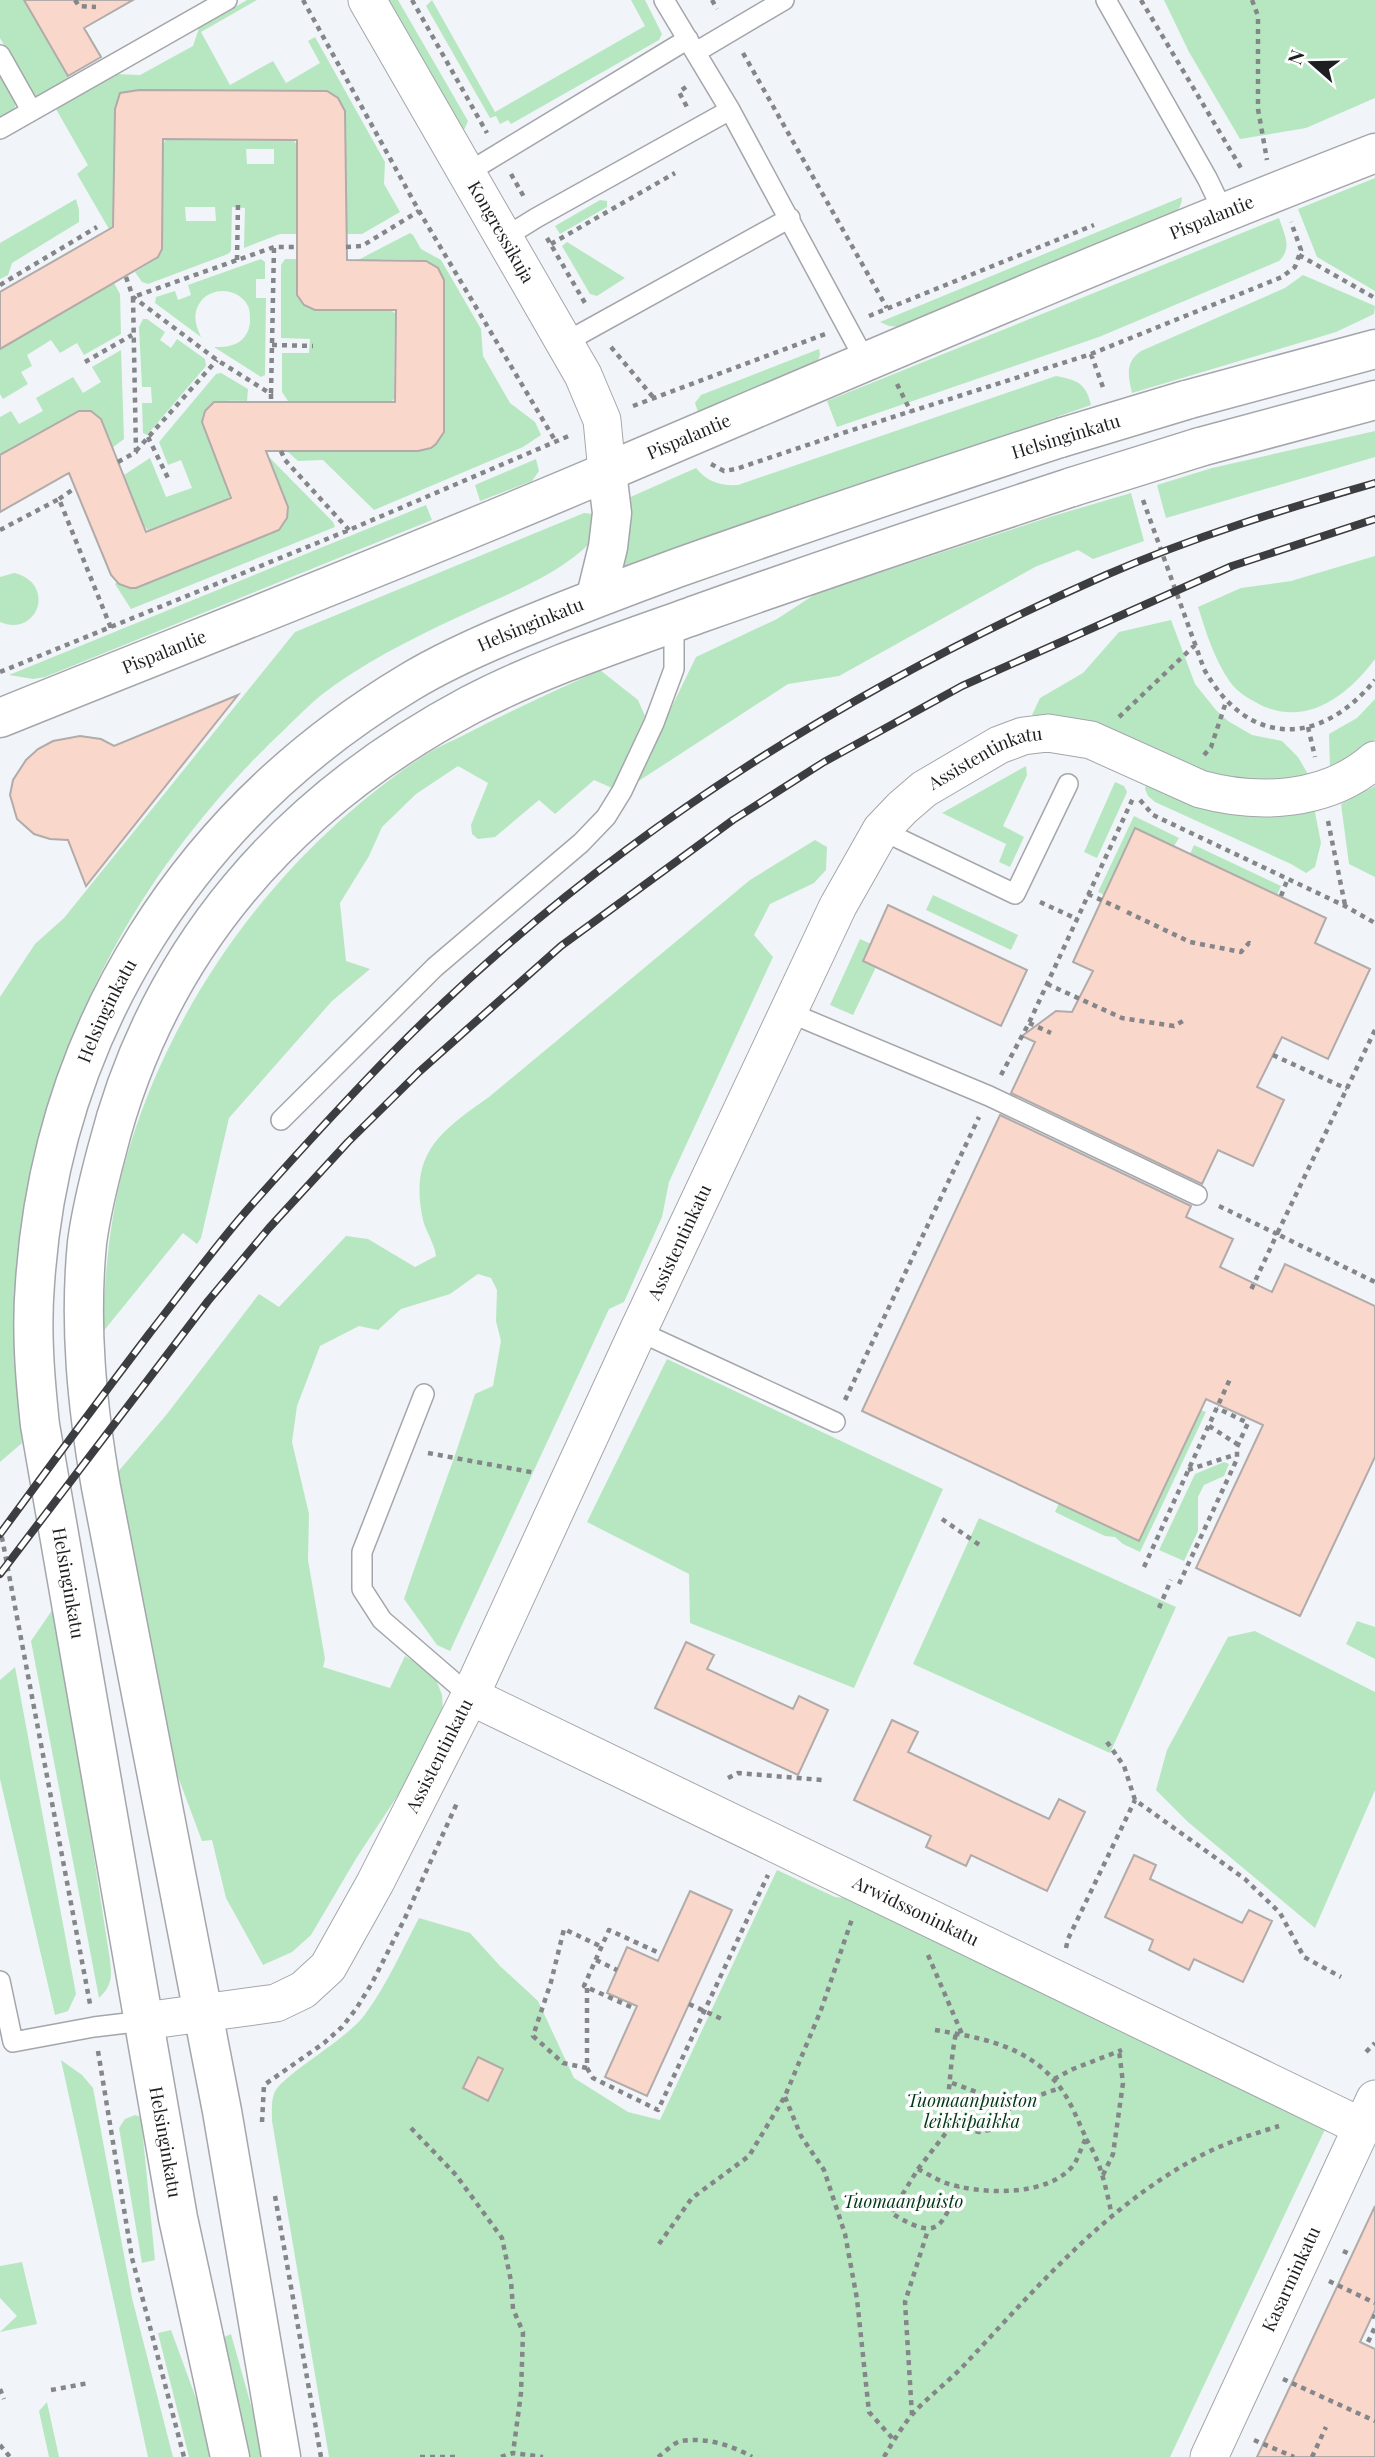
<svg xmlns="http://www.w3.org/2000/svg" width="1375" height="2457" font-family="'Playfair Display',serif">
<style>
.green{fill:#b7e7c1;fill-rule:evenodd}
.building{fill:#fad7cb;stroke:#b1aba9;stroke-width:2}
.lines{fill:none;stroke-linecap:round;stroke-linejoin:round}
.service-casing{stroke:#a4a6ab;stroke-width:22}
.minor-casing{stroke:#a4a6ab;stroke-width:39}
.tertiary-casing{stroke:#a4a6ab;stroke-width:41}
.primary-casing{stroke:#a4a6ab;stroke-width:41}
.path{stroke:#848689;stroke-width:4.5;stroke-dasharray:5 5;stroke-linecap:butt}
.service{stroke:#fff;stroke-width:19}
.minor{stroke:#fff;stroke-width:37}
.tertiary{stroke:#fff;stroke-width:38}
.primary{stroke:#fff;stroke-width:38}
.rail-casing{stroke:#3c3d40;stroke-width:8}
.rail{stroke:#fff;stroke-width:5;stroke-dasharray:16;stroke-linecap:butt}
.primary-bridge-casing{stroke:#a4a6ab;stroke-width:41;stroke-linecap:butt}
.primary-bridge{stroke:#fff;stroke-width:38}
.labels{text-anchor:middle;stroke-width:7;stroke-linejoin:round;paint-order:stroke}
.street-label{font-size:18px;fill:#1e1f21;stroke:#fff}
.park-label{font-size:18px;font-style:italic;fill:#003716;stroke:#fff}
</style>
<rect width="100%" height="100%" fill="#f1f4f9"/>
<path class="green" d="M0 0H24L71 82 36 98 30 93 0 38Z
M247 0H257L201 32 230 85 273 61 286 83 320 63 308 41 315 37 385 162 384 184 400 212 362 234H346L345 111C341 101 337 95 326 91L139 90 120 98 115 109 113 227 109 229 77 174 88 165 56 109 115 74 140 75 193 46 199 28Z
M386 0H398L468 121 464 130H461Z
M432 0 495 112 645 26 631 0H645L662 34 659 40 511 124 508 120 500 124 496 116 490 118 426 6Z
M1164 0H1375V98L1306 128 1240 139 1189 52Z
M0 71C12 92 28 107 0 122Z
M169 139 294 141 297 145 296 234H280L244 248 245 208 232 207 231 251 228 254 148 284 142 282 135 272 156 259 162 249 163 145 165 141ZM246 149H274V164H247ZM185 207H215L216 221H186Z
M1375 178V291L1317 257 1298 209Z
M1182 197C1182 207 1176 213 1169 220L899 327 889 326 880 322Z
M76 199 79 210V222L12 263 8 275 0 279V243Z
M600 200 607 201V207L560 234 555 226Z
M1279 218C1284 234 1293 248 1279 261L1099 337 837 427 827 401Z
M410 233 413 235 421 249 441 260 481 329 483 356 510 403 535 422 541 435 523 447 374 510 323 460 298 461 287 451H418C432 449 443 441 444 426V281C441 273 438 267 431 263 420 258 373 260 358 260Z
M567 242 625 278 597 296 590 294 562 246Z
M261 259 265 262V279H256V298H266L265 375 261 377 214 347C233 348 248 342 250 322 250 317 250 310 248 306 239 288 213 286 201 301 192 313 195 324 201 337L155 303 156 297 175 291 178 300 191 295 188 285Z
M285 259H297C297 277 291 298 309 308L390 310 395 313 394 399 391 402 288 401 282 392V353H309L310 339 281 338V265Z
M1303 275 1375 306 1374 314 1336 332 1132 393C1128 375 1125 362 1141 351L1285 288Z
M114 283 120 294 121 334 84 355 77 343 60 353 51 340 27 355 32 366 21 372 28 384 3 399 0 394V349Z
M143 319H147L165 332 160 340 171 348 177 339 205 359 206 366 147 435 143 433 142 403H152L151 387H142L139 327Z
M819 349 820 355 817 363 698 412 695 403 701 395Z
M121 350 124 439 112 448C105 431 102 406 78 411L0 455V417L11 411 19 424 43 411 36 398 73 377 83 393 101 382 92 367Z
M221 373 248 389 247 401C228 401 204 397 202 422L230 494 228 499 148 530 144 526 124 475 150 458 166 497 192 488 181 460 168 465 159 442 216 374Z
M1056 376C1077 380 1086 383 1091 405L624 568 621 566 626 499 696 468C707 482 721 486 738 485Z
M1375 431V457L1166 518 1157 485 1212 468Z
M269 457 333 522 335 527 131 609 115 584 117 582 126 587 136 588 279 530 287 518 288 507Z
M536 459 539 471 532 481 480 501 475 485Z
M1131 493 1144 541 1093 559 1078 550 1035 567 839 676 788 684 634 784 696 657 777 619 817 593 1053 516Z
M426 505 432 520 45 677 33 679 9 675Z
M584 513 593 514 592 541C556 578 501 596 456 618 409 640 361 664 320 696 308 706 297 717 286 728 256 756 229 785 203 817 54 997 0 1210 22 1443L0 1462V997L35 944 64 918 295 632Z
M1375 556V659C1349 694 1310 725 1265 707 1252 701 1238 693 1230 682 1214 659 1206 632 1198 607L1241 588 1291 581Z
M14 573C57 583 38 638 0 622V577Z
M1171 620 1195 684 1216 710 1228 721 1252 735 1282 741 1298 757 1309 776 1264 783 1212 777 1102 726 1069 717 1032 715 1040 698 1083 673 1119 632Z
M600 670 638 700 645 716 612 788 594 780 555 814 539 800 495 837 478 839 472 834 471 825 488 783 458 766 416 794 382 827 369 856 340 903 346 961 370 969 332 1001 229 1118 201 1238 197 1244 183 1233 102 1333C105 1277 109 1221 124 1166 169 1002 278 854 419 759 433 749 450 742 466 734 510 711 555 691 600 670Z
M1375 699V739L1365 749 1330 769 1329 734 1357 718Z
M1026 766 1027 775 1003 826 1024 837 1010 867 999 862 1006 844 942 813Z
M1147 781 1314 807 1321 843 1315 867 1306 873 1291 864 1155 802 1148 796 1145 789Z
M1115 782 1124 786 1127 792 1097 858 1084 852Z
M1375 786V877L1349 864 1341 804Z
M1134 816 1179 838 1174 846 1135 828 1104 895 1098 892Z
M815 840 827 847 826 870 814 883 770 904 754 935 773 957 669 1182 662 1217 624 1302 609 1309 450 1651 437 1645 404 1599C427 1530 454 1463 475 1394L493 1386 501 1341 496 1321 497 1290 491 1278 478 1274 450 1294 401 1309 378 1330 359 1326 320 1346 297 1406 292 1442 309 1514 308 1560 325 1659 323 1667 390 1688 405 1656 434 1674 442 1695 443 1713 414 1771 357 1857 311 1935 292 1952 263 1965 226 1898 212 1840 202 1841 177 1774 167 1733 117 1473 167 1414 259 1294 279 1307 346 1236 368 1239 415 1267 436 1256C434 1241 424 1230 422 1215 410 1152 442 1130 489 1097L750 880Z
M1194 845 1281 886 1277 895 1190 854Z
M933 895 1018 935 1011 950 926 910Z
M860 939 871 944 863 961 876 967 853 1015 830 1005Z
M667 1359 943 1489 854 1688 690 1623 689 1574 587 1522Z
M1201 1410 1206 1412 1140 1552 1123 1544 1115 1537 1105 1536 1055 1512 1059 1503 1139 1541Z
M1224 1462 1229 1464 1224 1476 1204 1485 1198 1497V1531L1184 1561 1159 1550 1195 1474Z
M979 1518 1176 1607 1110 1753 913 1664Z
M55 1606 110 1960C112 1977 112 1986 99 1998L31 1641Z
M1357 1621 1375 1627V1659L1346 1644Z
M1255 1631 1375 1692V1790L1315 1928 1188 1822 1156 1790 1167 1750 1228 1637Z
M15 1667 76 1994 68 2011 55 2015 0 1779V1680Z
M777 1870 835 1897 846 1898 1328 2123 1170 2457H329L272 2121C272 2113 271 2102 274 2094 279 2076 349 2039 366 2013 387 1984 402 1950 419 1918L470 1933 500 1966 538 2001 574 2078 628 2112 660 2120ZM478 2057 503 2069 488 2100 463 2088Z
M61 2060 82 2075 93 2088 132 2298 173 2457H148Z
M135 2115 141 2117 155 2260 142 2263 119 2128 125 2119Z
M22 2262 37 2324 0 2332 17 2316 0 2298V2266Z
M171 2330 201 2412 211 2457H189L158 2333Z
M231 2334 258 2430 263 2457H247L222 2338Z
M47 2402 59 2457H49L39 2411Z"/>
<path class="building" d="M24 0H133L84 28 101 57 68 76Z
M139 90 327 91 338 98 345 111 347 260 426 261 438 268 444 280V432L436 444 431 448 418 451H266L288 507 287 518 279 530 136 588H130L119 584 111 575 69 473 0 512V455L79 411H91L101 419 146 532 231 498 202 422 205 411 214 402H395L396 310H315L304 305 297 295V140L163 139 162 249 158 257 0 349V292L113 227 115 109 120 93Z
M238 695 86 886 68 840 50 839 34 834 17 819 10 795 13 780 26 760 38 749 53 741 80 736 101 739 114 746Z
M1135 828 1326 918 1315 943 1370 969 1328 1059 1282 1037 1257 1087 1284 1100 1253 1166 1218 1150 1202 1184 1011 1093 1035 1042 1022 1036 1056 1011 1072 1012 1093 971 1073 962Z
M888 905 1027 970 1001 1026 863 961Z
M1000 1115 1191 1206 1186 1217 1233 1239 1220 1267 1272 1292 1285 1264 1375 1306V1457L1300 1616 1196 1568 1263 1425 1206 1399 1139 1541 862 1411Z
M686 1642 714 1655 707 1669 793 1709 799 1696 828 1710 798 1775 655 1708Z
M892 1720 918 1732 908 1752 1049 1819 1059 1799 1085 1812 1047 1891 971 1855 966 1866 926 1847 931 1836 854 1800Z
M1134 1855 1156 1865 1150 1879 1242 1923 1249 1910 1272 1921 1243 1982 1194 1959 1189 1970 1149 1950 1153 1940 1105 1917Z
M690 1891 732 1910 647 2096 605 2077 637 2006 607 1993 627 1947 658 1961Z
M478 2057 503 2069 488 2101 463 2088Z
M1375 2206V2310L1360 2342 1375 2349V2457H1257Z"/>
<g class="lines">
<defs>
<path id="service" d="M664 0 730 110 866 362
M1106 0 1207 178 1224 213
M696 52 784 0
M0 55 31 110
M0 129 227 0
M467 173 688 39
M504 238 536 218 730 110
M564 343 790 218
M881 830 1015 894 1068 784
M788 1012 989 1096 1197 1195
M281 1120 435 967 581 843 606 817 622 791 654 723 674 669V623
M638 1331 835 1422
M424 1394 362 1552V1589L382 1620 470 1696
M0 1981 13 2042 94 2027 144 2021"/>
<g id="minor">
<path id="s1" d="M367 0 583 375 602 420 607 472"/>
<path id="s2" d="M470 1696 1362 2127"/>
<path id="s3" d="M144 2021 276 2003 303 1990 328 1967 375 1883 470 1696 638 1331 838 906 881 830 902 808 924 789 999 745 1023 736 1048 733 1091 740 1200 789C1259 805 1327 802 1375 760"/>
<path id="s4" d="M1209 2457 1375 2099"/>
</g>
<g id="tertiary">
<path id="s5" d="M0 718C203 636 408 557 609 471 863 363 1117 253 1375 153"/>
</g>
<g id="primary">
<path d="M1186 400 1375 349"/>
<path d="M1200 447 1375 400"/>
<path d="M596 596 608 547 612 513 607 472"/>
<path id="s6" d="M230 2457 178 2218 40 1425C35 1378 31 1331 35 1283 52 1029 190 814 408 683 444 661 483 644 522 628 573 607 625 587 677 568 804 523 932 480 1060 438"/>
<path d="M281 2457 222 2111 101 1487C87 1405 79 1326 87 1243 91 1212 99 1180 107 1150 158 948 288 802 470 705 543 667 621 642 698 614 822 570 947 528 1072 487"/>
</g>
</defs>
<use href="#service" class="service-casing"/>
<use href="#minor" class="minor-casing"/>
<use href="#tertiary" class="tertiary-casing"/>
<use href="#primary" class="primary-casing"/>
<path class="path" d="M75 0 79 6 96 7
M303 0 419 211 556 442
M412 0 487 133
M712 0 717 9
M1141 0 1241 168
M1252 0 1258 16V109L1267 160
M743 53 887 308
M686 87 679 92 687 107
M511 174 524 197
M547 238 585 303
M551 244 675 173
M346 247 362 246 419 211
M1299 255 1375 298
M237 260 238 204
M126 277 133 297 217 360 271 394V401
M0 285 97 227
M869 316 1094 225
M272 345 313 346
M611 347 653 397
M1091 354 1104 390
M85 362 132 335
M897 384 911 412
M271 393 274 247
M633 406 825 334
M148 437 168 478
M136 451 217 360
M281 451 285 460 349 530
M118 462 136 452 133 297 274 247H296
M711 464 724 471 736 469 846 432 1091 354 1282 277 1295 267 1301 250 1291 222
M59 499 75 488
M1143 500 1204 669C1248 748 1320 747 1375 680
M0 530 59 499 111 628
M0 672 349 530 571 435
M1119 717 1195 645
M1308 727 1315 757
M1204 755 1211 747 1226 702
M1140 800 1153 815 1345 906 1375 923
M1328 821 1345 905
M1088 894 1121 909
M1281 896 1288 878
M1040 902 1077 919
M1127 912 1190 942 1241 952 1249 943 1251 944
M1047 984 1122 1018 1174 1026 1183 1021 1187 1022
M1029 1023 1051 1033
M1375 1030 1277 1234 1375 1282
M1273 1055 1347 1089
M1001 1075 1029 1023 1134 796
M1219 1206 1277 1234 1250 1292
M845 1400 979 1117
M1209 1426 1237 1444
M428 1453 536 1473
M1188 1470 1237 1454
M942 1519 981 1546
M0 1527 90 2004
M1144 1567 1230 1379
M1179 1584 1237 1459V1447L1248 1423 1217 1408
M1159 1608 1171 1580
M1107 1742 1124 1766 1135 1800 1245 1879 1280 1913 1304 1957 1341 1977
M728 1778 738 1773 822 1780
M1066 1948 1068 1939 1135 1800
M928 1955 962 2034
M596 1960 617 1970
M587 1988V2068L593 2078 658 2110 768 1875
M689 2004 724 2020
M631 2007 584 1986 609 1930 657 1952
M935 2030C978 2037 1024 2045 1054 2080 1069 2096 1077 2119 1086 2138 1082 2146 1079 2155 1075 2163 1051 2198 978 2195 943 2182 934 2178 926 2173 918 2169L891 2213C936 2240 941 2232 958 2186
M98 2051 132 2258 184 2457
M1366 2052 1375 2043
M587 2068 563 2063 533 2036 551 1982 564 1929 602 1947
M1054 2079 1073 2069 1122 2050
M952 2083 1012 2105
M785 2097 801 2136 824 2170 845 2234 857 2299 869 2412 894 2440
M262 2122 264 2085 324 2043 342 2027 356 2009 372 1983 405 1918 457 1803
M952 2125 945 2121C950 2091 950 2062 956 2033
M411 2128 456 2175 502 2238 511 2281 513 2309 523 2332 521 2393 513 2453
M1086 2139C1101 2162 1106 2188 1112 2216
M918 2169 952 2125 979 2132 994 2129 1012 2105 1060 2088
M1103 2175 1113 2154 1123 2083 1119 2050
M275 2196 321 2457
M659 2244 692 2198 749 2156 785 2096 821 2010 853 1916
M1343 2251 1352 2255
M1329 2281 1375 2303
M1372 2316 1375 2317
M1368 2342 1375 2327
M1283 2379 1375 2421
M0 2389 4 2399
M51 2390 89 2383
M912 2415 905 2302 928 2230
M1254 2440 1294 2457
M0 2445 10 2457
M420 2457H457
M501 2457 513 2453 543 2457
M658 2457C665 2452 673 2443 681 2441 705 2437 732 2445 752 2457
M884 2457C892 2443 900 2430 910 2417 927 2397 950 2381 968 2361 1039 2285 1109 2203 1204 2154 1228 2142 1253 2134 1279 2126
M1312 2457 1326 2427"/>
<use href="#service" class="service"/>
<use href="#minor" class="minor"/>
<use href="#tertiary" class="tertiary"/>
<use href="#primary" class="primary"/>
<defs>
<path id="rail" d="M0 1534C49 1467 99 1400 149 1334 182 1292 213 1249 248 1209 295 1156 344 1102 393 1052 596 846 842 691 1106 575 1193 537 1284 509 1375 483
M0 1574 208 1301 269 1228 348 1142 419 1072 561 946 733 820 824 762 962 686 1232 566 1375 519"/>
</defs>
<use href="#rail" class="rail-casing"/>
<use href="#rail" class="rail"/>
<defs>
<path id="primary-bridge" d="M1060 438 1186 400
M1072 487 1200 447"/>
</defs>
<use href="#primary-bridge" class="primary-bridge-casing"/>
<use href="#primary-bridge" class="primary-bridge"/>
</g>
<g class="labels">
<g class="street-label">
<text dy="6" stroke="none"><textPath href="#s5" startOffset="1311">Pispalantie</textPath></text>
<text dy="6" stroke="none"><textPath href="#s1" startOffset="268">Kongressikuja</textPath></text>
<text dy="6" stroke="none"><textPath href="#s5" startOffset="744">Pispalantie</textPath></text>
<text transform="translate(1066 437) rotate(-17)" y="6">Helsinginkatu</text>
<text dy="6" stroke="none"><textPath href="#s6" startOffset="2063">Helsinginkatu</textPath></text>
<text dy="6" stroke="none"><textPath href="#s5" startOffset="177">Pispalantie</textPath></text>
<text dy="6" stroke="none"><textPath href="#s3" startOffset="1591">Assistentinkatu</textPath></text>
<text dy="6" stroke="none"><textPath href="#s6" startOffset="1475">Helsinginkatu</textPath></text>
<text dy="6" stroke="none"><textPath href="#s3" startOffset="1003">Assistentinkatu</textPath></text>
<text transform="translate(68 1583) rotate(80)" y="6">Helsinginkatu</text>
<text dy="6" stroke="none"><textPath href="#s3" startOffset="436">Assistentinkatu</textPath></text>
<text dy="6" stroke="none"><textPath href="#s2" startOffset="495">Arwidssoninkatu</textPath></text>
<text transform="translate(165 2142) rotate(80)" y="6">Helsinginkatu</text>
<text dy="6" stroke="none"><textPath href="#s4" startOffset="196">Kasarminkatu</textPath></text>
</g>
<g class="park-label">
<text x="972" y="2107">Tuomaanpuiston<tspan x="972" dy="21">leikkipaikka</tspan></text>
<text x="903" y="2208">Tuomaanpuisto</text>
</g>
</g>
<g transform="translate(1312 63) rotate(290)" stroke="#ffffff" stroke-width="5" paint-order="stroke">
<path d="M0-5L12 26L0 18L-12 26Z" fill="#1e1f21"/>
<text y="-10" font-size="19" font-weight="bold" text-anchor="middle" fill="#1e1f21">N</text>
</g>
</svg>
